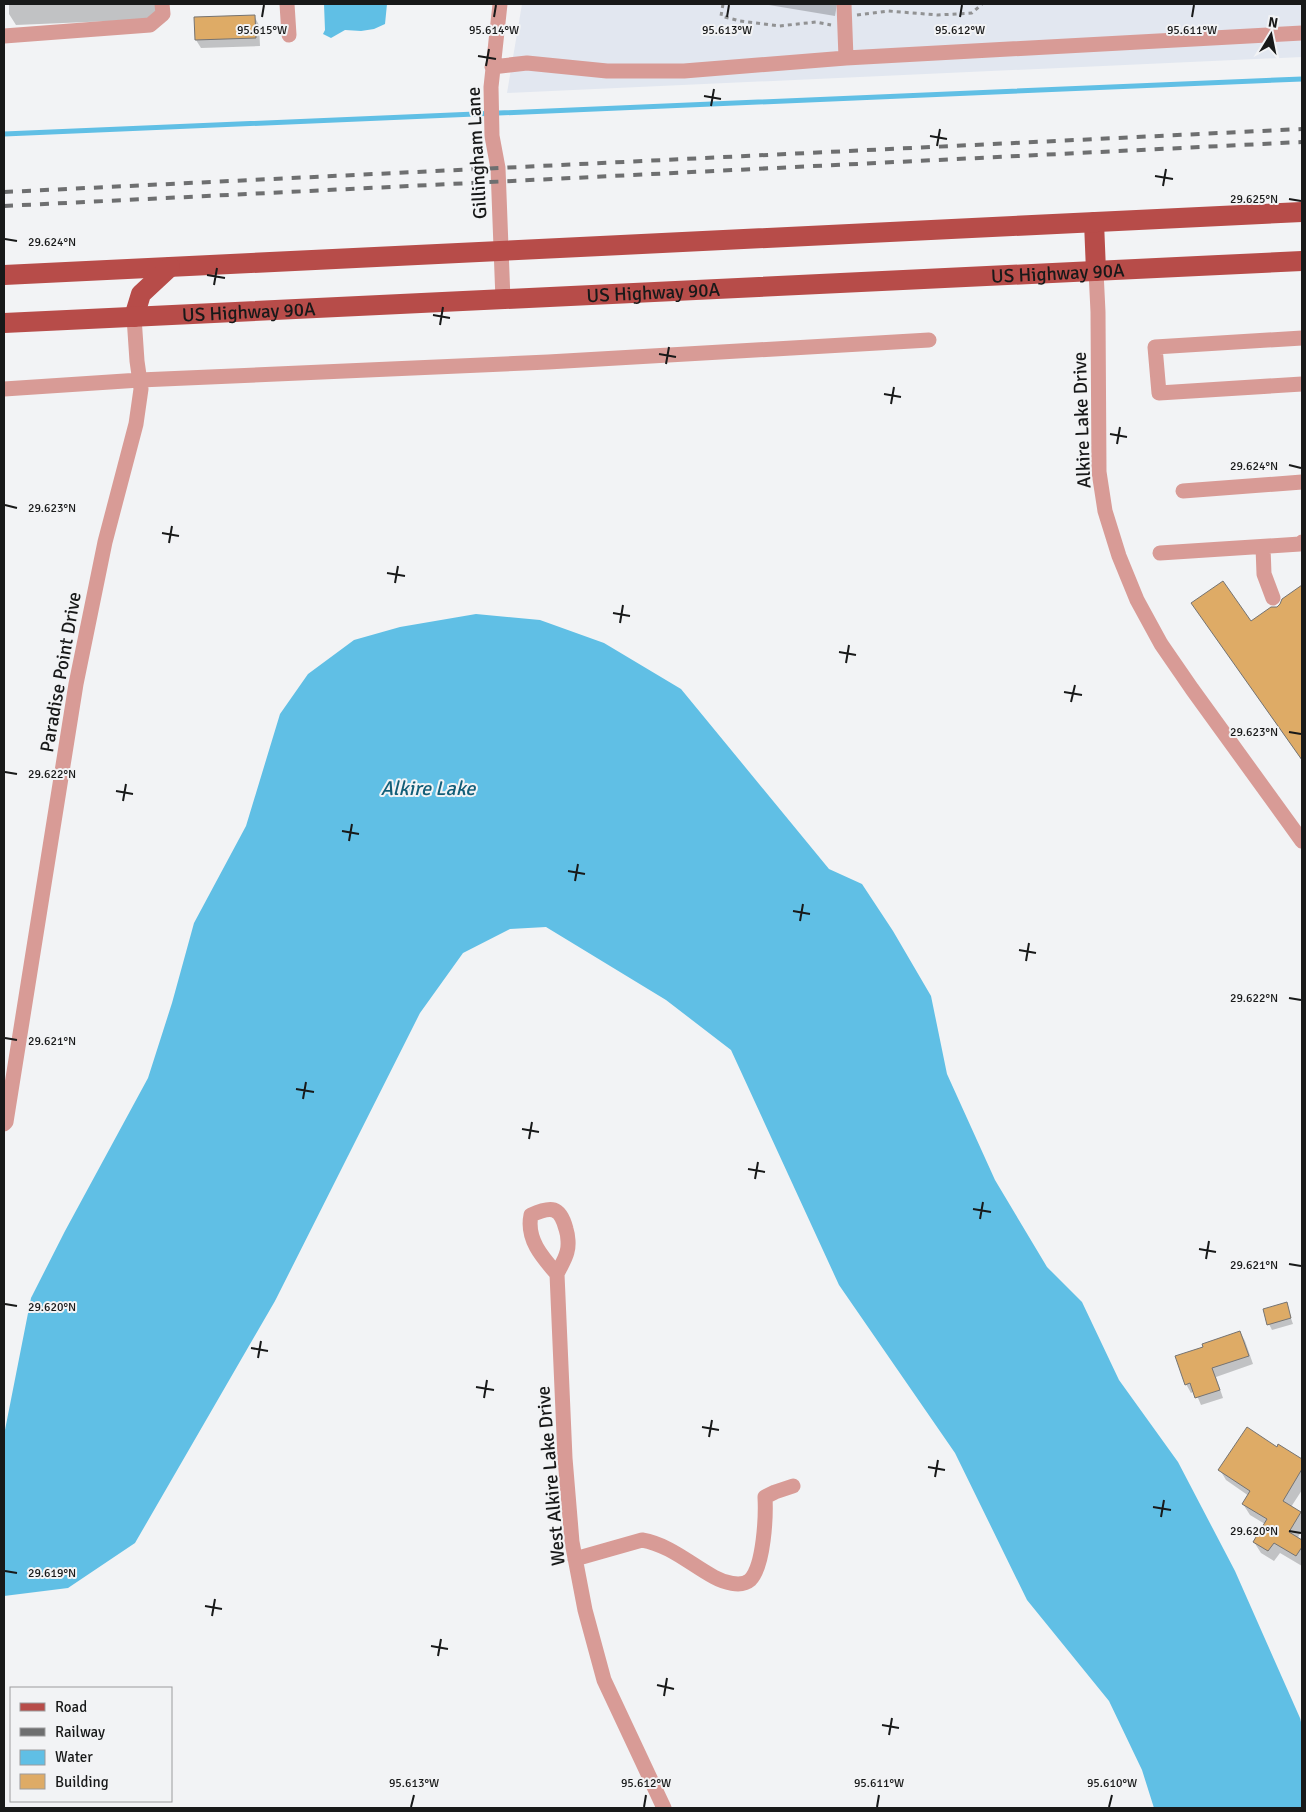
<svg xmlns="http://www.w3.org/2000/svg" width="1306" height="1812" font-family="Signika,sans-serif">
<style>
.built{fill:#e2e7f0}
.water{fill:#60bfe5}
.shadow{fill:#0003}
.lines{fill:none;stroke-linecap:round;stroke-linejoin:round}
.stream{stroke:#60bfe5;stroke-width:5}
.building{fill:#deab66;stroke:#757372}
.path{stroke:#919293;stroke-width:3;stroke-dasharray:4 4;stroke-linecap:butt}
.minor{stroke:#d89b96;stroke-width:15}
.major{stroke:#b74c49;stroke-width:20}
.rail{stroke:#6e6f70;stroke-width:4;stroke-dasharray:9 9;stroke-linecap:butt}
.ticks{fill:none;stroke:#181919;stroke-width:2}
.labels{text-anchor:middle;stroke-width:4;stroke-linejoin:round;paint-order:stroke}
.street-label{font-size:19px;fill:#181919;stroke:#f2f3f5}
.water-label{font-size:20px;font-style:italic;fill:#125e78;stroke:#f2f3f5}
.ticks-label{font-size:12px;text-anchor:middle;fill:#181919;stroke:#f2f3f5;stroke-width:4;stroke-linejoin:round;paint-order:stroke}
</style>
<rect width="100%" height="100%" fill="#f2f3f5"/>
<path class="built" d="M522 4H1302V57L507 93Z"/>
<path class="water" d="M324 4H387L385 24 374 29 361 31 345 30 331 38 323 34 325 30Z
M476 614 540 620 604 643 681 689 829 869 862 884 893 931 931 996 947 1074 995 1180 1047 1267 1082 1302 1119 1380 1178 1462 1235 1571 1300 1718 1302 1726V1808H1154L1142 1770 1109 1701 1027 1600 955 1453 839 1285 731 1050 666 1000 546 927 510 929 463 953 420 1013 275 1301 135 1543 68 1588 4 1596V1435L31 1298 65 1231 148 1078 172 1003 194 923 246 826 280 714 308 674 354 640 400 627Z"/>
<path class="shadow" d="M9 4H157L158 19 16 25 9 14Z
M763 4H837L835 16Z
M254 16 259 25 260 46 201 48 196 40Z
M1302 586V760L1199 614 1251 622 1277 608 1283 600Z
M1286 1304 1293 1324 1272 1330 1269 1324Z
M1240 1332 1245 1341 1253 1364 1216 1377 1223 1398 1201 1405 1195 1391 1191 1393 1186 1384 1205 1348Z
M1279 1446 1302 1460V1490L1291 1507 1300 1512 1302 1516V1530L1297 1539 1302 1542V1566L1280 1553 1274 1561 1261 1553 1254 1542 1265 1524 1250 1515 1243 1504 1249 1496 1226 1480 1220 1470 1277 1449Z"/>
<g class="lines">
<path class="stream" d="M4 134 1302 79"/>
</g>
<path class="building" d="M255 15 256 38 195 40 194 17Z
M1223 581 1251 621 1271 607H1277L1280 604 1282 599 1302 585V760L1191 603Z
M1287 1302 1291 1318 1267 1325 1263 1309Z
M1240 1331 1249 1356 1212 1368 1220 1390 1195 1398 1190 1383 1185 1385 1175 1356 1203 1347 1202 1344Z
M1247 1427 1277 1447 1278 1444 1302 1459V1469L1283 1501 1301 1512 1289 1532 1302 1540V1547L1296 1556 1274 1543 1268 1551 1253 1542 1267 1519 1242 1504 1250 1491 1218 1470Z"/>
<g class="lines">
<path class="path" d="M723 4 721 16 740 21 779 26 816 22 831 25
M857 15 888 11 938 15 972 13 982 4"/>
<path class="minor" d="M287 4 289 35
M500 4 491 87 492 136 498 168 503 300
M844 4 846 58
M4 36 150 25 163 14 162 4
M492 67 527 63 607 71H684L846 58 1302 33
M1096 271 1098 312 1099 472 1105 511 1119 556 1137 600 1161 644 1192 689 1302 841
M1302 338 1155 347 1159 393 1302 384
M4 389 140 380 548 362 929 340
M1183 491 1302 482
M1263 547 1264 574 1273 598
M1160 553 1300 544 1302 542
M4 1124 6 1122 76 684 105 542 136 424 141 389 137 361 134 317
M557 1274C542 1257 526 1239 531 1215 551 1206 560 1206 566 1229 568 1235 569 1246 567 1252 565 1260 560 1267 557 1274L565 1458 572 1542 585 1610 604 1680 664 1808
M575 1559 642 1540C670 1545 690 1564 714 1577 723 1582 741 1588 750 1580 764 1566 766 1516 765 1497L775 1492 793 1486"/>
<g class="major">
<path d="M1094 222 1096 271"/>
<path d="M4 275 1302 212"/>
<path d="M134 317 141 294 170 267"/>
<path id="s1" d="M4 323 1302 261"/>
</g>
<path class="rail" d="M4 192 1302 129
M4 206 1302 142"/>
</g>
<path class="ticks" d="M262 17 264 5M494 17 496 5M727 17 729 5M960 17 962 5M1192 17 1194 5M478 56 496 59M486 66 489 49M704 96 721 99M711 106 714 89M930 136 947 139M937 146 940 129M1155 176 1173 179M1163 186 1166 169M1289 199 1301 201M5 239 17 241M207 275 225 278M214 285 217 268M433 315 450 318M440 325 443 307M659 354 676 357M666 364 669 347M884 394 901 397M891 404 894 387M1110 434 1127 437M1117 444 1120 427M1289 465 1301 468M5 505 17 508M162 533 179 536M169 543 172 526M387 573 405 576M395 583 398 566M613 613 630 616M620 623 623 605M839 652 856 655M846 663 849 645M1064 692 1082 695M1071 702 1075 685M1289 732 1301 734M5 772 17 774M116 791 133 794M123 801 126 784M342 831 359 834M349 841 352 824M568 871 585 874M575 881 578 864M793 911 810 914M800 921 803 904M1019 950 1036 953M1026 961 1029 943M1289 998 1301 1000M5 1038 17 1040M296 1089 314 1092M303 1099 306 1082M522 1129 539 1132M529 1139 532 1122M748 1169 765 1172M755 1179 758 1162M973 1209 991 1212M980 1219 983 1202M1199 1249 1216 1252M1206 1259 1209 1241M1289 1264 1301 1266M5 1304 17 1306M251 1348 268 1351M258 1358 261 1341M476 1387 494 1390M484 1398 487 1380M702 1427 719 1430M709 1437 712 1420M928 1467 945 1470M935 1477 938 1460M1153 1507 1171 1510M1161 1517 1164 1500M1289 1531 1301 1533M5 1571 17 1573M205 1606 222 1609M212 1616 215 1599M431 1646 448 1649M438 1656 441 1639M657 1685 674 1689M664 1696 667 1678M882 1725 899 1728M889 1735 892 1718M411 1807 414 1795M644 1807 646 1795M877 1807 879 1795M1109 1807 1112 1795"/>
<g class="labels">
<g class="street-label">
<text transform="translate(476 153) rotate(-93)" y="7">Gillingham Lane</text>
<text dy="7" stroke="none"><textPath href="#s1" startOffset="1055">US Highway 90A</textPath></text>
<text dy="7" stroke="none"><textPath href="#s1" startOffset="650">US Highway 90A</textPath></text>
<text dy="7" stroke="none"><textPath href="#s1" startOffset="245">US Highway 90A</textPath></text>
<text transform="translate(1081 420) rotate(-92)" y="7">Alkire Lake Drive</text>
<text transform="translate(60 672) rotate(-80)" y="7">Paradise Point Drive</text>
<text transform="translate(550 1476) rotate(-95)" y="7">West Alkire Lake Drive</text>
</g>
<g class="water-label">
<text x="428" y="795">Alkire Lake</text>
</g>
</g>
<g class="ticks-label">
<text x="494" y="34">95.614°W</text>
<text x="727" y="34">95.613°W</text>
<text x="960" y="34">95.612°W</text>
<text x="1192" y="34">95.611°W</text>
<text x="262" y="34">95.615°W</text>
<text x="1254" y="203">29.625°N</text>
<text x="52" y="246">29.624°N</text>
<text x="1254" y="470">29.624°N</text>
<text x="52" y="512">29.623°N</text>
<text x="1254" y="736">29.623°N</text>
<text x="52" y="778">29.622°N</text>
<text x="1254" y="1002">29.622°N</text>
<text x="52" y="1045">29.621°N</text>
<text x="1254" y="1269">29.621°N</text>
<text x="52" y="1311">29.620°N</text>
<text x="1254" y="1535">29.620°N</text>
<text x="52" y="1577">29.619°N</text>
<text x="414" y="1787">95.613°W</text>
<text x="646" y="1787">95.612°W</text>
<text x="879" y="1787">95.611°W</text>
<text x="1112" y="1787">95.610°W</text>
</g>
<rect width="1306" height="1812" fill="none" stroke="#181919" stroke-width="10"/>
<rect x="10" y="1687" width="162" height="115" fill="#f2f3f5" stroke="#9b9c9d"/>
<rect x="20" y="1703" width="25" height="8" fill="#b74c49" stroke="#9b9c9d"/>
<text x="55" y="1712" font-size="15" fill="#181919">Road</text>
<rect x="20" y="1728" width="25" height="8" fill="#6e6f70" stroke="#9b9c9d"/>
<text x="55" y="1737" font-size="15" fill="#181919">Railway</text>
<rect x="20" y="1750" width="25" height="15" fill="#60bfe5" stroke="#9b9c9d"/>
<text x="55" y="1762" font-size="15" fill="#181919">Water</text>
<rect x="20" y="1774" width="25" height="15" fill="#deab66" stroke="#9b9c9d"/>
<text x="55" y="1787" font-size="15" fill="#181919">Building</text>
<g transform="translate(1271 35) rotate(10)" stroke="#f2f3f5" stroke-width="4" paint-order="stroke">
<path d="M0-4L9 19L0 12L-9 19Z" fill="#181919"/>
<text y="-8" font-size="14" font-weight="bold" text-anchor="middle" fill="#181919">N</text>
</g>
</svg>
